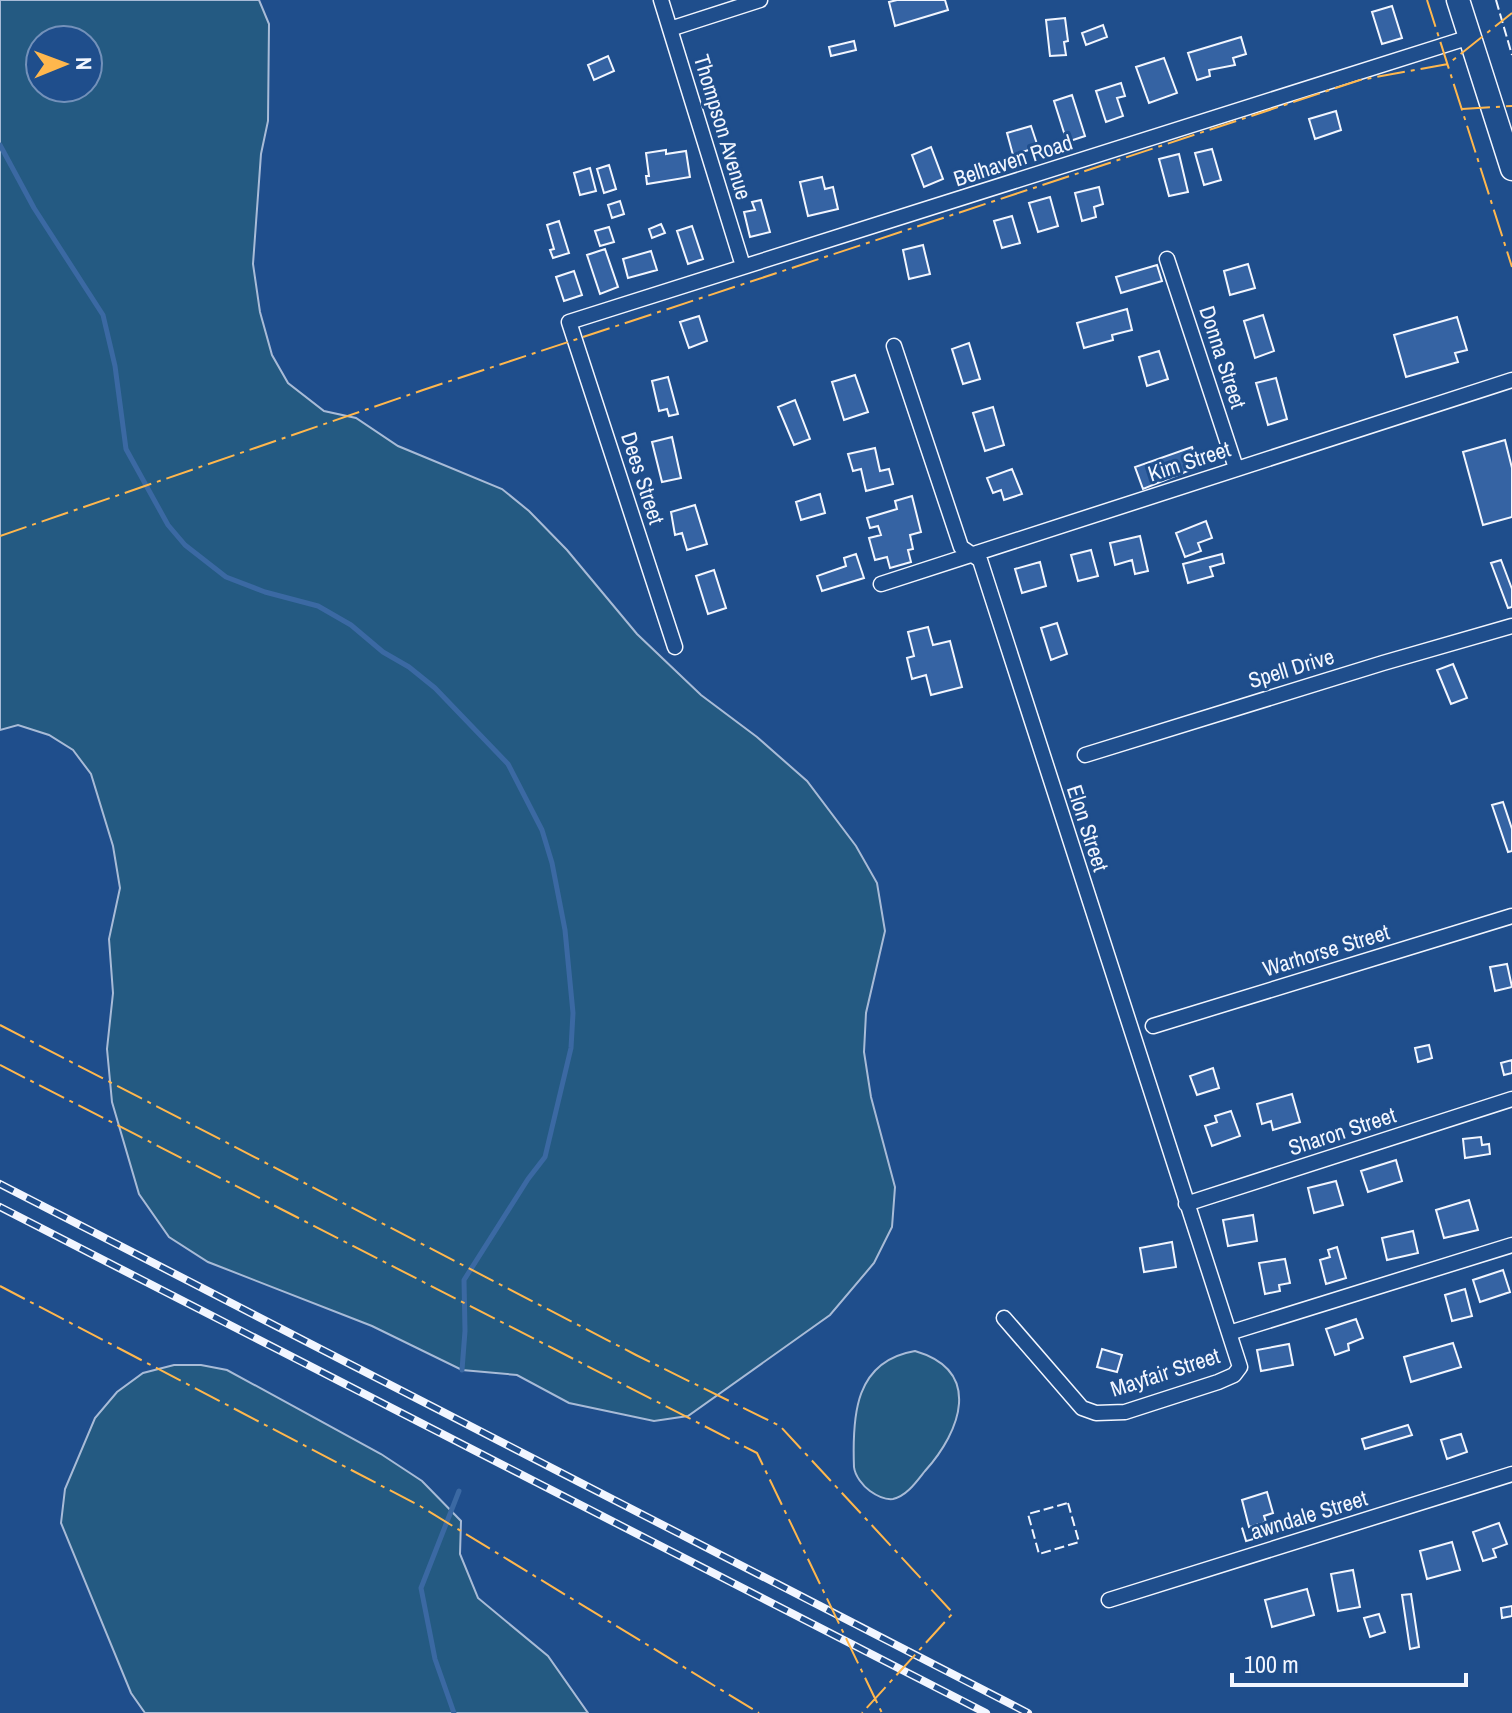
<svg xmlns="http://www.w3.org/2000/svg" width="1512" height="1713" font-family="'Archivo Narrow',sans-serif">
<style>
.green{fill:#245a82;stroke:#a8bbd7;stroke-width:2;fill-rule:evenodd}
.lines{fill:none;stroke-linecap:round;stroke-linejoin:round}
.stream{stroke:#3b69a3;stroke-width:5}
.building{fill:#3563a3;stroke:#f2f6ff;stroke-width:2}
.minor-casing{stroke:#f2f6ff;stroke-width:17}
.primary-casing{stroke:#f2f6ff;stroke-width:25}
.minor{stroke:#1f4e8c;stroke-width:14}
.primary{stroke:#1f4e8c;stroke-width:22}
.rail-casing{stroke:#f2f6ff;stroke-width:8}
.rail{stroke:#1f4e8c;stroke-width:5;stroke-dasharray:15;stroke-linecap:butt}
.fence{stroke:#f2f6ff;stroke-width:2;stroke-dasharray:10 4;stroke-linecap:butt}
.power{stroke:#ffb74d;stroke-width:2;stroke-dasharray:28 6 4 6;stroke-linecap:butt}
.labels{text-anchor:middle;stroke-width:6;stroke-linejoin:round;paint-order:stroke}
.street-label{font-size:22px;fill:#f2f6ff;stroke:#1f4e8c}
</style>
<rect width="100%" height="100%" fill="#1f4e8c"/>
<path class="green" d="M0 0H259L269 24 268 121 261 154 253 264 260 312 272 355 288 383 324 411 356 418 398 446 502 489 529 511 567 550 637 634 701 695 757 737 807 781 856 846 877 883 885 931 866 1013 864 1052 871 1097 895 1187 892 1227 874 1263 830 1315 688 1416 654 1421 569 1403 517 1375 462 1370 372 1326 208 1262 169 1237 139 1194 112 1102 107 1049 113 993 109 939 120 888 113 846 91 774 73 750 49 735 18 725 0 730ZM88 40V88H40V40Z
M915 1351C983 1371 961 1431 925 1471 917 1481 907 1496 893 1499 885 1500 877 1496 870 1491 863 1486 855 1476 854 1467 852 1415 855 1361 915 1351Z
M174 1365H201L227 1370 381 1454 422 1481 461 1521 460 1554 478 1598 548 1656 588 1713H145L131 1693 61 1523 65 1489 95 1418 117 1392 143 1373Z"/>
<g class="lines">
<path class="stream" d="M0 145 34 208 103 315 115 366 126 449 168 525 185 545 226 577 265 592 318 606 351 625 383 652 409 667 435 688 508 764 542 830 552 863 565 930 573 1013 571 1048 545 1157 528 1179 464 1280 465 1331 462 1370
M454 1713 435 1659 421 1588 459 1491"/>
</g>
<path class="building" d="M897 0H945L948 10 895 26 889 2Z
M1392 6 1402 38 1382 44 1372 12Z
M1065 18 1068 41 1064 42 1066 55 1050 56 1046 20Z
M1103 25 1107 37 1086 45 1082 33Z
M1241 37 1246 54 1233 58 1235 65 1209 70 1210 76 1197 80 1188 53Z
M854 41 856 50 831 56 829 47Z
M608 56 614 71 594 80 588 65Z
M1164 58 1177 93 1149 103 1136 67Z
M1121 83 1125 96 1117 98 1123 116 1106 122 1096 91Z
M1072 95 1085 136 1067 142 1054 101Z
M1336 111 1341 130 1315 139 1309 119Z
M1031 126 1038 147 1013 155 1007 133Z
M931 147 943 179 924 187 912 155Z
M1212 149 1221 180 1204 185 1195 153Z
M666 150V154L686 151 690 177 647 184 646 176H649L646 153Z
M1179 154 1188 192 1169 196 1159 159Z
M609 165 616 189 604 193 597 169Z
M590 168 596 191 580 195 574 173Z
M822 177 825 189 833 187 838 209 808 216 800 182Z
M1099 187 1103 204 1094 207 1096 217 1082 221 1075 193Z
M1050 197 1058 226 1038 232 1029 203Z
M761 200 770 232 750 237 744 212 755 210 752 202Z
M620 201 624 214 612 218 608 205Z
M1012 216 1020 243 1002 248 994 221Z
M559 221 569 253 553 258 550 250 554 249 547 225Z
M661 224 665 233 652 238 649 229Z
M692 226 703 259 688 264 677 231Z
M609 227 614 242 600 246 595 231Z
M923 245 930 274 909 279 903 250Z
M605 249 618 287 600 294 587 255Z
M651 251 657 270 628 278 623 259Z
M1248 264 1255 288 1230 295 1224 271Z
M1157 265 1162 281 1121 293 1116 277Z
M574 271 582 295 564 301 556 277Z
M1127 309 1132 330 1112 335 1113 340 1084 348 1077 323Z
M1263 315 1274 351 1255 358 1244 321Z
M699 316 707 341 689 348 680 322Z
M1457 317 1467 350 1455 353 1458 362 1406 377 1394 335Z
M969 343 980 379 963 384 952 349Z
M1159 351 1168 379 1147 386 1139 357Z
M855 375 868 412 844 420 832 382Z
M668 377 678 414 669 416 667 409 659 411 652 381Z
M1276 378 1287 419 1268 425 1256 383Z
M795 400 810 439 794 445 778 407Z
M993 407 1004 445 985 451 973 413Z
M672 437 681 478 662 482 652 442Z
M1505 440 1512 468V517L1483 525 1463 452Z
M1192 447 1198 467 1143 489 1135 467Z
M875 448 880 471 889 469 893 484 866 491 861 469 853 471 848 454Z
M1012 469 1022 494 1004 500 1001 490 993 493 987 478Z
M820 494 825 513 801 520 796 502Z
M912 496 921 532 910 535 913 549 908 550 911 562 890 568 887 557 875 560 869 538 881 535 878 526 870 528 867 518 897 509 895 501Z
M695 505 707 544 687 550 682 533 675 535 671 512Z
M1206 521 1212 538 1198 543 1201 551 1185 557 1176 533Z
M1140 536 1148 571 1135 574 1132 560 1115 565 1110 543Z
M1091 550 1098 576 1078 581 1071 555Z
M856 554 864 578 822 591 817 576 846 566 844 558Z
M1222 554 1224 563 1210 567 1213 576 1188 583 1183 564Z
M1501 560 1512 589V607L1508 608 1491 563Z
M1040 562 1046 586 1022 593 1015 569Z
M714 570 726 608 708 614 696 576Z
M1057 623 1067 654 1051 660 1041 628Z
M928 627 933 645 950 641 962 687 931 695 926 675 912 679 907 658 914 656 908 632Z
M1453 664 1467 698 1451 704 1437 670Z
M1503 802 1512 829V851L1508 852 1492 805Z
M1507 964 1512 987 1495 991 1490 967Z
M1429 1045 1432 1058 1418 1062 1415 1048Z
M1512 1060V1073L1504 1075 1501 1063Z
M1213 1068 1219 1088 1197 1095 1190 1076Z
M1292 1094 1300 1122 1273 1130 1271 1121 1262 1124 1257 1104Z
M1231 1111 1240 1136 1212 1146 1205 1126 1217 1122 1215 1116Z
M1481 1137 1482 1145 1489 1144 1490 1154 1465 1158 1463 1139Z
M1396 1160 1402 1181 1368 1192 1361 1171Z
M1336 1181 1343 1205 1314 1213 1308 1188Z
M1469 1200 1478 1230 1444 1238 1436 1210Z
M1253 1215 1257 1241 1228 1246 1223 1220Z
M1413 1231 1418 1253 1387 1260 1382 1238Z
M1172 1242 1176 1267 1144 1272 1140 1248Z
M1337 1247 1346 1278 1326 1284 1320 1260 1330 1257 1328 1250Z
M1285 1259 1290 1283 1279 1285 1280 1291 1265 1294 1259 1263Z
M1503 1270 1510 1292 1480 1302 1473 1280Z
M1465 1289 1472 1316 1452 1321 1445 1295Z
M1356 1319 1363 1338 1348 1344 1349 1350 1335 1355 1326 1329Z
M1453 1343 1461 1367 1411 1382 1404 1357Z
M1289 1344 1293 1365 1261 1371 1257 1350Z
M1102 1349 1122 1355 1117 1372 1097 1367Z
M1408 1425 1412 1435 1365 1449 1362 1439Z
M1461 1434 1467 1452 1447 1459 1441 1440Z
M1267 1492 1273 1513 1264 1516 1266 1522 1249 1527 1242 1500Z
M1499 1523 1507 1544 1493 1549 1496 1557 1483 1561 1473 1532Z
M1452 1542 1460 1570 1427 1579 1420 1551Z
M1353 1570 1360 1607 1338 1611 1331 1574Z
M1307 1589 1314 1615 1272 1627 1265 1600Z
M1411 1594 1419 1647 1410 1649 1402 1595Z
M1512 1606V1616L1502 1618 1501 1608Z
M1379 1614 1385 1632 1370 1637 1364 1618Z"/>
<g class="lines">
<defs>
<path id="minor" d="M661 0 743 266
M670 29 760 0
M1167 259 1236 468
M894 346 961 547 980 560 1240 1367 1234 1375 1218 1382 1125 1412 1096 1413 1082 1408 1004 1318
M881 584 1512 380
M675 647 569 322 1470 37
M1085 755 1383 663 1512 626
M1153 1026 1512 916
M1186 1204 1512 1099
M1229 1333 1512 1245
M1109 1600 1512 1474"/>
<path id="primary" d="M1458 0 1512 169"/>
</defs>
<use href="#minor" class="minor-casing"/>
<use href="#primary" class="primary-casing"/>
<use href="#minor" class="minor"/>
<use href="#primary" class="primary"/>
<defs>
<path id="rail" d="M0 1184 1028 1713
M0 1207 986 1713"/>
</defs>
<use href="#rail" class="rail-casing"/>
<use href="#rail" class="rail"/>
<path class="fence" d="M1496 0 1512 55
M1068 1503 1079 1542 1039 1554 1028 1514Z"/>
<path class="power" d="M1427 0 1512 267
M1462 109 1512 106
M0 536 423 390 1360 80 1448 64 1512 13
M0 1025 636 1355 780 1426 953 1613 862 1713
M0 1065 757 1453 882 1713
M0 1286 420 1506 759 1713"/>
</g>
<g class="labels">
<g class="street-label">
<text transform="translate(723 127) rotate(73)" y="8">Thompson Avenue</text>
<text transform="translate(1013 160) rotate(-18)" y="8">Belhaven Road</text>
<text transform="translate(1223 357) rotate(72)" y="8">Donna Street</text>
<text transform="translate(1189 461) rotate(-18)" y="8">Kim Street</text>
<text transform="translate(643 478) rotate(72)" y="8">Dees Street</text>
<text transform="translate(1291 668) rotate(-17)" y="8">Spell Drive</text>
<text transform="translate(1088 828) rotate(72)" y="8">Elon Street</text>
<text transform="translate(1326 950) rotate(-17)" y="8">Warhorse Street</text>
<text transform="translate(1342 1131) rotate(-18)" y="8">Sharon Street</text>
<text transform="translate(1165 1372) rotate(-18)" y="8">Mayfair Street</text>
<text transform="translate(1304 1516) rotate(-17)" y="8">Lawndale Street</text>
</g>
</g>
<g transform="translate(64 64) rotate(89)"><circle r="38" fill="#1f4e8c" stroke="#7391ba" stroke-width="2"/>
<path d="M0-6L14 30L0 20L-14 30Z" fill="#ffb74d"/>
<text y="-12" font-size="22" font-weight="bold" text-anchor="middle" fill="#f2f6ff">N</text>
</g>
<path d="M1232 1673v12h234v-12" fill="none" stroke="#f2f6ff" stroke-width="4"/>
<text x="1244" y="1673" font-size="24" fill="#f2f6ff" stroke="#1f4e8c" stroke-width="6" paint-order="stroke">100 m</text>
</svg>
